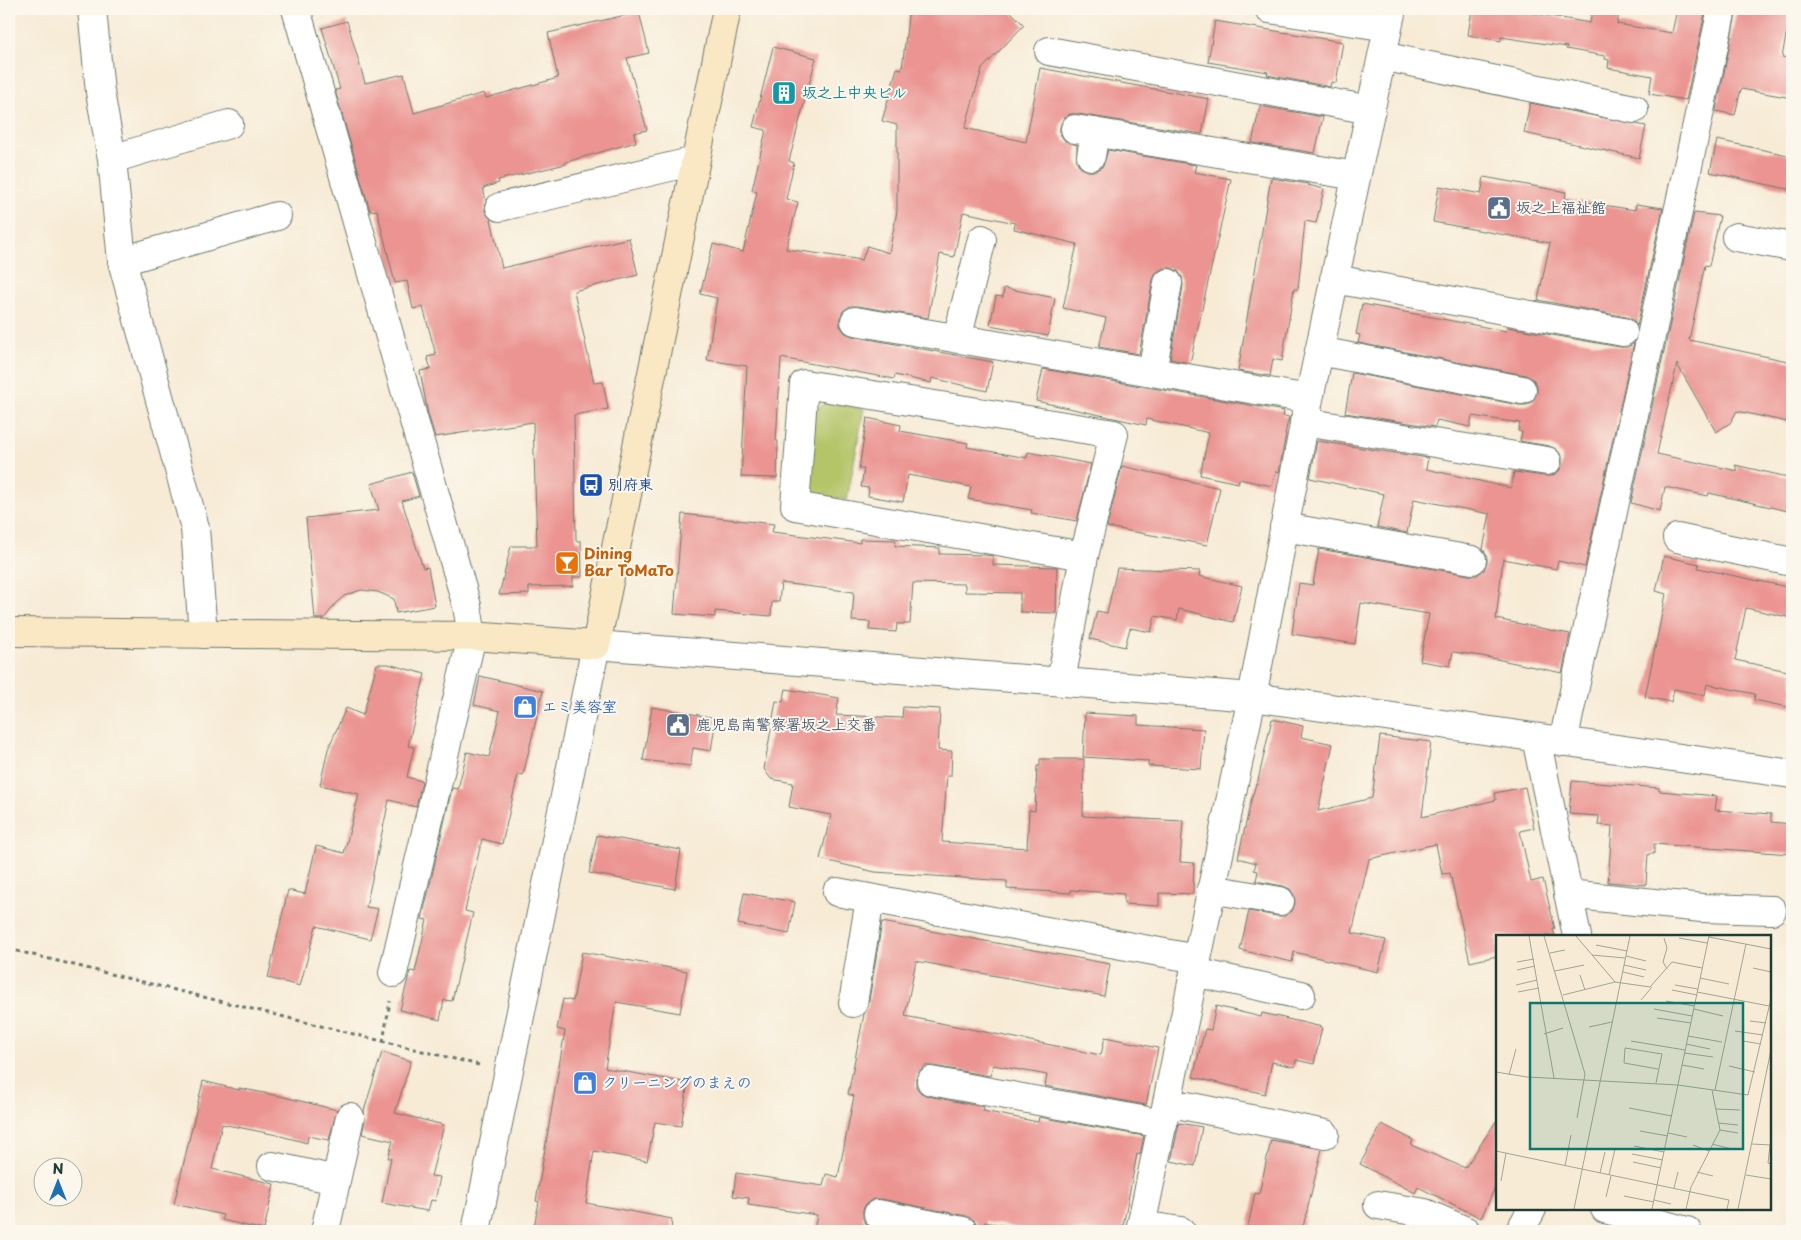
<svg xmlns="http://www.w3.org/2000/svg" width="1801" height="1240" font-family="'Playpen Sans','Klee One',sans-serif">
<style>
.green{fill:#b4c467;stroke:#6a804e}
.building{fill:#eb9492}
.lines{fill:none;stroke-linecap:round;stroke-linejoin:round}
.street-casing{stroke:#6b7a6d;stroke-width:30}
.secondary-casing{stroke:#6b7a6d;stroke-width:30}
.path{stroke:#6b7a6d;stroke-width:3;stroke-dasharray:4 4;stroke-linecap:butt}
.street{stroke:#fff;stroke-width:28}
.secondary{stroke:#fae7c3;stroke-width:28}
.labels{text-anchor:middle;stroke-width:4;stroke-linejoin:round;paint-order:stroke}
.culture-label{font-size:15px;font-weight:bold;fill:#0d838f;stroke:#fbf7ec;text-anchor:start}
.service-label{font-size:15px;font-weight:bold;fill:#4e5e75;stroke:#fbf7ec;text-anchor:start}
.transit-label{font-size:15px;font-weight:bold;fill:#164399;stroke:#fbf7ec;text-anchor:start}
.food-label{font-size:15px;font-weight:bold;fill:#c56008;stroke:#fbf7ec;text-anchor:start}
.shop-label{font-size:15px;font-weight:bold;fill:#366cbe;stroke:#fbf7ec;text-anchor:start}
.inset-road{fill:none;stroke:#a1a595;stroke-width:1}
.view{fill:#0f766e;fill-opacity:0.15;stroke:#0f766e;stroke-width:2.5}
.inset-edge{fill:none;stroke:#1f3d34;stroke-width:2.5}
</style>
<rect width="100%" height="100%" fill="#fbf7ec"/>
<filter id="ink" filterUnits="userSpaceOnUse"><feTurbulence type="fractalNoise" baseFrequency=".02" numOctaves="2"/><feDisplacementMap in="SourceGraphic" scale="10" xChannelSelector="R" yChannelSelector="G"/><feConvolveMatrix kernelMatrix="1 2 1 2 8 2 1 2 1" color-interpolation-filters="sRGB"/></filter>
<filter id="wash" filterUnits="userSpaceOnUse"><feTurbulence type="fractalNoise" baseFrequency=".0096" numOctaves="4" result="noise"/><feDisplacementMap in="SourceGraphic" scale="20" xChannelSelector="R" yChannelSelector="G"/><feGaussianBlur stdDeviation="1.12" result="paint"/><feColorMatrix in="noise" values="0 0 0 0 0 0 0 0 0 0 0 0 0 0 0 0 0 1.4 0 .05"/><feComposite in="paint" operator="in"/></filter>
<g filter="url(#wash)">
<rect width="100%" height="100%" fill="#f7ebd6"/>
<path class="green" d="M827 402 864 409 847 500 817 496 808 482 814 410Z"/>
<g id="blocks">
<path class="building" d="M909 9H1008L1024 25 982 69 965 128 1026 142 1040 68 1209 99 1202 134 1078 114H1070L1063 119 1060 127V134L1065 141 1077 145V162L1081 168 1088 171H1096L1103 166 1108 150 1196 165 1194 172 1231 179 1190 363 1170 359 1183 286 1182 277 1178 271 1170 268 1162 269 1156 273 1153 280 1139 354 1099 347 1106 318 1063 308 1077 244 1014 229 1015 223 963 212 954 257 940 254 928 318 858 306H850L843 311 840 318V326L845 333 852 336 993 362 987 391 932 378 931 383 895 375 894 379 781 358 776 441H778L777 478 741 477 747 366 707 360 717 298 700 294 713 244 743 252 757 192 752 190 766 130 753 127 773 47 816 58 789 161 794 163 786 199 798 202 786 249 862 260 867 246 889 253 897 211V125L882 121 897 68 902 69Z
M1472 9H1510L1590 23 1592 9H1620L1617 24 1672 33 1677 9H1706L1686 100 1649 94 1652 76 1608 68 1609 60 1605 59V56L1566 49 1567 47 1501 37V41L1468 35Z
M1737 9H1791L1782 57 1792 59V98L1741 89 1735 115 1716 111Z
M639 12 649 53 627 58 647 130 634 133 636 142 566 162V164L498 180 499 183 483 188 486 201 485 211 491 219 502 268 629 238 638 275 574 291 594 383 603 382 608 409 574 415 576 541H581L582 577H573V586L529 587V594L499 595 511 546H537L533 422 435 437 428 414 420 371 431 369 427 357 436 355 423 307 413 309 407 281 395 283 377 210 370 211 335 90 340 89 322 28 347 21 365 83 404 74 414 113 484 93 486 98 558 78 548 33Z
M1215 21 1343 42 1336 83 1331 82 1330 87 1267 75 1268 72 1208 62Z
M1530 103 1646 126 1639 158 1524 133Z
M1260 106 1323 117 1315 153 1252 143Z
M1717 140 1792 156V190L1710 172Z
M1484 177 1566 192 1565 199 1635 210 1636 204 1663 208 1637 326 1633 320 1626 317 1538 300 1550 243 1433 222 1439 186 1481 194Z
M1271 178 1308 184V185L1324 189 1316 223 1305 221 1298 289H1294L1282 361 1273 359 1270 376 1238 371Z
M1694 213 1720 216 1709 266 1705 265 1689 340 1792 362V423L1737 411 1730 423 1716 432 1677 364 1657 454 1738 471 1735 465 1792 478V512L1709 493 1708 496 1665 487 1660 511 1631 503Z
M1004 288 1055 298 1048 336 990 325 996 296 1003 297Z
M1362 304 1506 331 1507 327 1620 347H1628L1634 343 1585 567 1558 561 1556 569 1503 559 1496 619 1570 634 1562 673 1482 656 1453 652 1450 666 1420 661 1429 614 1361 603 1355 644 1292 634 1299 583 1313 585 1319 549 1469 575H1477L1484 570 1487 562V555L1483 549 1490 514 1414 499 1407 533 1377 527 1384 494 1310 478 1317 441 1428 458 1426 469 1511 488 1514 472 1545 476H1552L1559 471 1562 464V456L1556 449 1549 446 1520 441 1522 432 1518 431 1520 423 1472 416 1470 427 1437 420 1435 427 1345 413 1352 373 1519 405H1527L1533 401 1537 392V385L1533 379 1525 375 1358 343 1360 335 1356 334Z
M1043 369 1284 411 1283 416 1289 417 1285 434H1286L1279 472 1276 471 1272 486 1239 479 1238 483 1200 475 1209 433 1147 419 1146 425 1036 401Z
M867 418 901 425 900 431 968 443 967 447 1027 458 1028 452 1091 464 1077 521 1031 513 1032 510 968 499 971 487 908 475 903 502 868 496 869 488 861 487 864 469H859Z
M1122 466 1220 488 1207 545 1107 527Z
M412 472 419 496 402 501 423 568 428 567 435 606 396 613 394 599 378 592 361 590 344 596 336 603 324 619H315L306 518 379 510 371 484Z
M682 514 774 524 772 532 860 543V539L896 540 895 546 940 548 939 554 985 555 993 556V565L1057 567 1056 613 1020 612V593L965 592V584L913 583 910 624H897L896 632 869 630 870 622 852 621 854 592 781 583 779 602H772L771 616 715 611V617L674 614Z
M1664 556 1699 564 1698 568 1792 588V618L1746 608 1735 660 1792 672V708L1754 700 1755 694 1707 684 1705 695 1674 689 1671 702 1645 697 1666 594 1656 591Z
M1117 568 1200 571 1199 576 1242 586 1233 622 1179 609 1177 620 1155 616 1151 632 1130 628 1125 647 1090 639 1097 611 1107 613Z
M377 664H388L425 674 408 746 414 747 407 777 422 781 416 807 389 800 366 907 378 909 370 939 316 926 300 986 268 978 288 890 305 894 316 846 344 853 359 794 320 785 328 749 346 708 363 715Z
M480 676 543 691 523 775 518 774 502 844 482 839 465 911 473 913 452 1001 444 1000 440 1020 400 1010 410 971 415 972 427 920 422 919 452 788 458 789 467 752 489 757 500 711 474 705Z
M786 689 839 698 836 715 902 718 903 707 940 709 938 750 952 751 951 776H947L942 842 1027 848 1029 810 1035 811 1037 766H1040V759H1084L1083 816 1183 821 1180 862 1194 863 1193 894 1159 893V906L1124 904V894L1071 890V893L1007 889V881L875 872 820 859 831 815 789 807 793 783 771 779 764 769 776 701 783 702Z
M652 707 716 718 711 751 693 748 690 766 643 760Z
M1085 713 1138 716V725L1204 729 1201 769 1148 766V761L1083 757Z
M1272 719 1303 726 1301 737 1333 744 1318 811 1372 798 1380 736 1431 742 1422 817 1496 800 1495 793 1525 787 1534 828 1520 831 1531 882 1543 879 1555 929H1553L1555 936H1497V956L1470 962 1450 873 1442 874 1436 844 1369 859 1352 933 1386 940 1378 972 1294 952 1292 962 1240 950 1249 911 1277 916H1285L1292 911 1295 903 1294 895 1290 889 1283 886 1256 881 1258 871 1254 870 1256 863 1238 858 1251 801 1256 784 1257 785Z
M1572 781 1659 788V791L1717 796 1715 810 1771 814V822L1792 824 1790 854 1654 844V854H1648L1646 885 1608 882 1612 826 1598 825 1599 816 1569 814Z
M597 835 681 850 675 889 589 873Z
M744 893 795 902 789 934 738 924Z
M882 922 1110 964 1104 996 916 961 905 1016 1101 1055 1105 1037 1158 1048 1146 1105 1045 1086 1047 1075 993 1065 990 1076 933 1066H925L919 1071 916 1078V1087L921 1093 928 1096 984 1107 983 1111 1038 1122 1039 1117 1144 1136 1140 1155 1137 1154 1122 1231H1035L985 1222 984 1231H978V1226L974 1220 966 1216 881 1199H873L866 1204 863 1210V1219L868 1226 885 1231H814L817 1215 748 1205 749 1198 733 1196 736 1173 823 1186 826 1174 838 1177 854 1096 848 1094 864 1014 868 1006Z
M582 952 687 971 680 1013 616 1002 605 1068 688 1083 681 1126 655 1122 647 1161 594 1151 586 1203 672 1219 671 1231H533L539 1202 536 1201 565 1031 557 1029 563 999 573 1001Z
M1216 1006 1261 1017 1262 1013 1322 1027 1314 1064 1296 1060 1295 1067 1272 1062 1265 1094 1193 1077 1205 1029 1211 1030Z
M382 1052 411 1061 395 1113 444 1125 431 1176 440 1177 435 1201 431 1200 428 1211 382 1203 391 1158H388L393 1141 362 1134 365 1120 364 1111Z
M203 1081 239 1090V1088L284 1097 337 1110 329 1140 308 1136 307 1143 277 1135 222 1124 212 1169 274 1184 264 1230 222 1220 223 1215 174 1204Z
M1497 1120V1183L1481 1218 1418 1187 1415 1193 1360 1164 1382 1124 1413 1140 1411 1145 1465 1168Z
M1179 1123 1202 1127 1195 1166 1171 1161Z
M1271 1140 1322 1149 1302 1231H1247L1255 1193 1259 1194Z"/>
</g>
</g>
<g filter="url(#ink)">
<use href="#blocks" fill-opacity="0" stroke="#6b7a6d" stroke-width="1"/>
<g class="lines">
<defs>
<path id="street" d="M92 9 100 92 112 159 122 261 195 528 203 634
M296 9 467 606 472 636 393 973
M1269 9 1388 27
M1049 51 1371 110
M1382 56 1634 109
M1075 129 1356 176
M1091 156 1095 132
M112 159 229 124
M500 207 695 161
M1736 237 1792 247
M122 261 277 216
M1334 279 1623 332
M855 321 1309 399
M957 339 982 239
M1319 351 1522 390
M1152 372 1168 283
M1304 422 1547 461
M1284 527 1472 560
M1677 538 1792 562
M1061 681 1084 556 1114 434 804 384 795 506 1084 556
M1536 738 1577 936
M1563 742 1722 9
M1211 889 1280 901
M837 892 1197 959
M1568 894 1702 908 1772 910
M1194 972 1301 995
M853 1003 870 899
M931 1081 1163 1124
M1167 1102 1325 1134
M272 1166 336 1180
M1378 1205 1425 1213 1466 1231
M1605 1209 1687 1231
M878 1214 963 1231
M1141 1225 1181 1231
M325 1231 350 1117
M476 1231 596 645 1252 697 1792 774
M1140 1231 1252 697 1309 399 1392 9
M1520 1231 1532 1209"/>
<path id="secondary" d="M9 632 472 636 596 645 727 9"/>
</defs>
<use href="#street" class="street-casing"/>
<use href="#secondary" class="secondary-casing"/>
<path class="path" d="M9 949 479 1065
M383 1042 390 1001"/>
<use href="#street" class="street"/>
<use href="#secondary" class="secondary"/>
</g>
</g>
<defs>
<symbol id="building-square" viewBox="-11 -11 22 22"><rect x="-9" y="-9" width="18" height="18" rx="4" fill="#0f9aa8" stroke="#fbf7ec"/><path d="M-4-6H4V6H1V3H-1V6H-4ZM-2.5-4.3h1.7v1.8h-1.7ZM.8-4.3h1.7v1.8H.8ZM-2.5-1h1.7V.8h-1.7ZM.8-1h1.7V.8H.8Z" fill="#fff"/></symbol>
<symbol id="civic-square" viewBox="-11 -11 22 22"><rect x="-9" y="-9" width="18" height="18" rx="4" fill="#5c6f8a" stroke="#fbf7ec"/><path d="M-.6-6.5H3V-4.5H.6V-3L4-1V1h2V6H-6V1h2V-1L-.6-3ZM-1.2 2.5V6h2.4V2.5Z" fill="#fff"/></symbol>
<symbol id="bus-square" viewBox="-11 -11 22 22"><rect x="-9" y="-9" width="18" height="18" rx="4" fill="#1a4fb4" stroke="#fbf7ec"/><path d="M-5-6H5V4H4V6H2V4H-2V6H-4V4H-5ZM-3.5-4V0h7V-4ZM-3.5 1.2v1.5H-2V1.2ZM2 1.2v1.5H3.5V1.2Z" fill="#fff"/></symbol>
<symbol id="bar-square" viewBox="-11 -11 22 22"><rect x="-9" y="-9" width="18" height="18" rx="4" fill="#e8710a" stroke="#fbf7ec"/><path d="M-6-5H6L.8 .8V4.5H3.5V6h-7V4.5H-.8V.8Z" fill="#fff"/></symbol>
<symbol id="shop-square" viewBox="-11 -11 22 22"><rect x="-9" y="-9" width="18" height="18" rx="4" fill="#3f7fe0" stroke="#fbf7ec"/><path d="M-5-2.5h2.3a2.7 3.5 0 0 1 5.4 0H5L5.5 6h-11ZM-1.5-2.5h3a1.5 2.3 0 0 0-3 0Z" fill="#fff"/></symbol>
</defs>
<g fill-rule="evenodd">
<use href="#building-square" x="770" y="79" width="28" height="28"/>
<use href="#civic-square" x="1485" y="194" width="28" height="28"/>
<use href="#bus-square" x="577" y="471" width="28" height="28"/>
<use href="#bar-square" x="553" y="549" width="28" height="28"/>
<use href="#shop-square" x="511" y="693" width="28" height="28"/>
<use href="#civic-square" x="664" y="711" width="28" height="28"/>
<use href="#shop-square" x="571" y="1069" width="28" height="28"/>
</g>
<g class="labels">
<g class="culture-label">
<text x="802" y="98">坂之上中央ビル</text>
</g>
<g class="service-label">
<text x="1516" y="213">坂之上福祉館</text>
<text x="696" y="730">鹿児島南警察署坂之上交番</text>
</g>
<g class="transit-label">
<text x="608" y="490">別府東</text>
</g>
<g class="food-label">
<text x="584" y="559">Dining<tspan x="584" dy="17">Bar ToMaTo</tspan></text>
</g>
<g class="shop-label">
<text x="542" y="712">エミ美容室</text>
<text x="602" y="1088">クリーニングのまえの</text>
</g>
</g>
<g transform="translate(1496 935)">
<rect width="275" height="275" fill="#f7ebd6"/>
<path class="inset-road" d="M33 1 58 143M48 1 89 139 81 183M80 1 119 47 154 52 176 27 206 33M213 2 275 14M168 3 171 13 167 27 171 34M183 3 211 8M100 10 131 16M54 18 69 15M96 20 129 23M130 21 150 26M21 27 38 24M128 30 150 35M257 33 275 37M21 35 39 31M59 36 88 30M127 37 148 42M84 40 89 55M204 43 233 49M20 50 41 45M179 50 202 54M176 55 201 60M22 57 43 53M201 57 273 71M67 60 119 47M145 65 156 52M170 66 198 71M158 74 196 81M198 74 227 81M161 83 195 88M254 86 270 88M93 92 116 87M239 96 267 100M48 99 67 93M192 101 226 107M135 106 189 115M247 106 265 109M190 109 214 114M188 118 217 122M186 130 208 134M233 131 259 137M0 137 31 142 182 150 252 160 275 64M13 140 20 114M160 148 166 119 129 113 128 128 162 134M219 155 250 9M133 173 176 181M220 174 244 175M222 188 242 190M224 195 242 198M144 196 172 201M172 198 191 202M216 209 236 214M256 209 275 210M197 210 213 216M274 210 272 228 275 229M138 211 168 217M0 216 233 265 231 274M136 219 167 225M137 227 165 233M69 231 75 200M201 237 217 241M104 238 109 217M113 240 119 214M250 240 275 244M5 246 10 218M178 253 182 237M128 261 158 267M110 262 115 241M158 265 175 269M78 274 134 1M156 274 213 1M190 274 195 252 224 195 216 155M242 274 275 115"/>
<path class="view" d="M34 68H247V214H34Z"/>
<rect width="275" height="275" class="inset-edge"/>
</g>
<rect width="1801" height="1240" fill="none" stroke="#fbf7ec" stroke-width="30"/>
<g transform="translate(58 1182)"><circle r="24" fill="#fbf7ec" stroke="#a3ada2"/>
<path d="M0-4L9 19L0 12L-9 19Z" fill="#1f6fb2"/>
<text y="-8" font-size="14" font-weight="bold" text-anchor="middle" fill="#1f3d34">N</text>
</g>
</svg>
